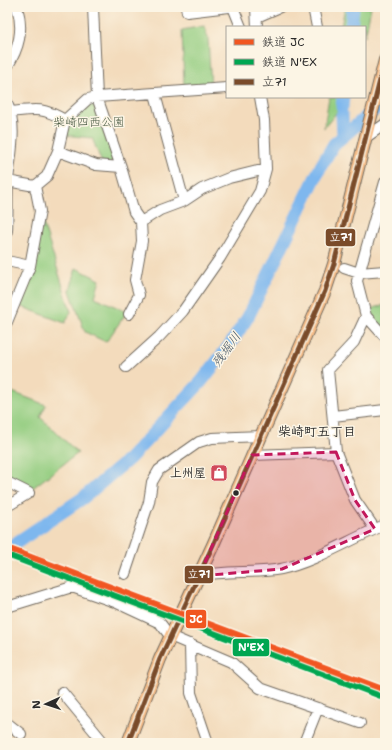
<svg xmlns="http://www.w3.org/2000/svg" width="392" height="750" font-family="'Shantell Sans','Klee One',sans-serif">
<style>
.green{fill:#95ce82;stroke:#607c56}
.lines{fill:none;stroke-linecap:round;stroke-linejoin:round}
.river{stroke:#7eb7ee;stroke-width:13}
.minor-casing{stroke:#71695e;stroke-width:12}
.major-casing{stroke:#71695e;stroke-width:14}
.minor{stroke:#fff;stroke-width:10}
.major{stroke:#f7bd88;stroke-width:12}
.bus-1-casing{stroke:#fcf5e5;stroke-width:8}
.bus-1{stroke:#7a4b2a;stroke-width:5}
.rail-1-casing{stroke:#fcf5e5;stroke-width:9}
.rail-2-casing{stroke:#fcf5e5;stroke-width:9}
.rail-1{stroke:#f15620;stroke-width:6}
.rail-2{stroke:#00a651;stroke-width:6}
.marked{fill:#c2185b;fill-opacity:0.2;stroke:#c2185b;stroke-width:3;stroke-dasharray:8 5;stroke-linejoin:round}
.bus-dot{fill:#2b2b2b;stroke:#fcf5e5;stroke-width:1.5}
.labels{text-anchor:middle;stroke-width:3;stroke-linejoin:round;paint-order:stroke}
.park-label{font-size:12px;fill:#4b5c45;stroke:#fcf5e5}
.poi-label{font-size:12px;font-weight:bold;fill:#2b2b2b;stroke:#fcf5e5;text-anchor:end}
.water-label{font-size:13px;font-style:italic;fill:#456;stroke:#fcf5e5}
.neighbourhood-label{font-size:13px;font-weight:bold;fill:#2b2b2b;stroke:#fcf5e5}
.line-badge{stroke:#fcf5e5;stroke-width:1.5}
.badge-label{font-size:11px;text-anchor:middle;font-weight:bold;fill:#fff}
</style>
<rect width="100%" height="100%" fill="#fcf5e5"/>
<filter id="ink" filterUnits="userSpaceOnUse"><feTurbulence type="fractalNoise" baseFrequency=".025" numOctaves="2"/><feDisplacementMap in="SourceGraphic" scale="8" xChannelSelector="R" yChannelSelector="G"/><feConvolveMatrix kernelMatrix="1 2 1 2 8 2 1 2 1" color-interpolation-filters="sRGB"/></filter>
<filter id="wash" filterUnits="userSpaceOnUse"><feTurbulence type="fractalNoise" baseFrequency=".012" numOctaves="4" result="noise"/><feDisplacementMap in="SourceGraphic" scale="16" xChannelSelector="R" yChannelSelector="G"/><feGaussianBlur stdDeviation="0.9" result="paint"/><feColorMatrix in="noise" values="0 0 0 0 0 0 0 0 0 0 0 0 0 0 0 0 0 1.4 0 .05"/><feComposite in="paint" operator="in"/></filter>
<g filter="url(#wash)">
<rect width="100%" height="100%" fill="#f3dbbc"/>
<path class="green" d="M345 7H371L365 37V27H341Z
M204 26 208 38 211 87 184 88 182 30Z
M329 97H349L324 128Z
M97 100 118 163H102L92 138 63 135 65 122 89 101Z
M42 220 71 312 65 323 17 305Z
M76 268 100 280 95 297 127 312 106 342 85 332 70 291Z
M385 305V334L366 310Z
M7 390 46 405 40 417 78 453 30 490 7 478Z"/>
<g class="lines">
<path class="river" d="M351 27 353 7
M342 107 343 97
M342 115 343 136
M7 549 83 498 129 459 201 382 229 346 248 317 321 166 334 144 385 101"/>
</g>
</g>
<g filter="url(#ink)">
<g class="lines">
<defs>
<path id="minor" d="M186 7 187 12 229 7
M233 7 241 27
M256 7 257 27
M313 7 317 27
M257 17 280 7
M7 67C19 48 24 30 17 7
M155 94 184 201
M7 103C18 127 10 156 8 181 7 197 8 214 7 231
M11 112C36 109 42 107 65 120
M365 138 385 124
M58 151 96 165 121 167 134 212 141 222 142 241 135 280 139 295 129 314
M121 167 97 97 227 88
M7 181 35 186
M385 182 357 281 366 316 385 337
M35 186 47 176 58 151 65 120 88 99 97 97 93 7
M141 222 160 210 184 201 202 189 229 178 266 169
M7 261 30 266
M344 268 359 273 385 271
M366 316 354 342 328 370 336 452 355 500 375 529
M7 322 30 266 40 211 35 186
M126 367 159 337 183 311 220 258 260 191 266 169 264 120 260 97
M333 416 385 410
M252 455 336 452
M7 482 29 493 11 504
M125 574 149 502 152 482 159 470 199 442 212 438 261 436
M199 576C226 570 254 574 281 569 315 562 352 538 385 525
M7 607 72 587 115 602 160 623 170 636 231 662 260 688 360 723
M190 644 191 693 208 743
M62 692 104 743
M7 723 21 734
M304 743 318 708"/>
<path id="major" d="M128 743 160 659 213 545 325 291 334 264 385 60"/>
</defs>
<use href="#minor" class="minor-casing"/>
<use href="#major" class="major-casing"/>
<use href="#minor" class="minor"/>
<use href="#major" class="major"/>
<defs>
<path id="bus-1" d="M128 743 160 659 213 545 325 291 334 264 385 60"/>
</defs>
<use href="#bus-1" class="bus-1-casing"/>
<use href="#bus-1" class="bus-1"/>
<defs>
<path id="rail-1" d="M7 548 385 690"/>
<path id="rail-2" d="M7 555 383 697"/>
</defs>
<use href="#rail-1" class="rail-1-casing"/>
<use href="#rail-2" class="rail-2-casing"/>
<use href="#rail-1" class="rail-1"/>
<use href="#rail-2" class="rail-2"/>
</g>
</g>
<path class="marked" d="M336 452 355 500 375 529 282 569 199 576 252 455Z"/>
<defs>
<symbol id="shop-square" viewBox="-11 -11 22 22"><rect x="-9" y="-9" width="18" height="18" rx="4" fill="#d1495b" stroke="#fcf5e5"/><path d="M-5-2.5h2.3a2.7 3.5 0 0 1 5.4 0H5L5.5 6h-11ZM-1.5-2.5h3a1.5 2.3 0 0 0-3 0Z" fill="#fff"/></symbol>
</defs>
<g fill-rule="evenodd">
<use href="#shop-square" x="209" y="463" width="20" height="20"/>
</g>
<circle class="bus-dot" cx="236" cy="493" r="3.5"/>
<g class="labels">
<g class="park-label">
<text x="89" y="126">柴崎四西公園</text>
</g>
<g class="poi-label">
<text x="206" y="477">上州屋</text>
</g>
<g class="water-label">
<text transform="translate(226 349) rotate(-54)" y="5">残堀川</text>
</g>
<g class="neighbourhood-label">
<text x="317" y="436">柴崎町五丁目</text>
</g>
</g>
<g class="line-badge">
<rect x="325" y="228" width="31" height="19" rx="4" fill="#7a4b2a"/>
<rect x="184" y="565" width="30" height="19" rx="4" fill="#7a4b2a"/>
<rect x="185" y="609" width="22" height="20" rx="4" fill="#f15620"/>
<rect x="232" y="638" width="38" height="19" rx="4" fill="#00a651"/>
</g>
<g class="badge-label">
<text x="341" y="241">立71</text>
<text x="199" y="578">立71</text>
<text x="196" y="623">JC</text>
<text x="251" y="651">N'EX</text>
</g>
<rect width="392" height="750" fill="none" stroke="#fcf5e5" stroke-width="24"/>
<rect x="226" y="26" width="140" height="72" fill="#fcf5e5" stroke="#a8a49b"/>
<rect x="234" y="39" width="20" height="6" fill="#f15620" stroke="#a8a49b"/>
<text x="262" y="46" font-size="12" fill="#2b2b2b">鉄道 JC</text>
<rect x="234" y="59" width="20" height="6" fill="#00a651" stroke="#a8a49b"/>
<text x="262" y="66" font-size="12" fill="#2b2b2b">鉄道 N'EX</text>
<rect x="234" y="79" width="20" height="6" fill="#7a4b2a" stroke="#a8a49b"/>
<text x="262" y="86" font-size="12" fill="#2b2b2b">立71</text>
<g transform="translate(46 704) rotate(267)" stroke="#fcf5e5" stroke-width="3" paint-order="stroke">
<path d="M0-3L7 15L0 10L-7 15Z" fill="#2b2b2b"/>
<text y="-6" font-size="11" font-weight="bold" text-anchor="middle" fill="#2b2b2b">N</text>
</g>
</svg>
